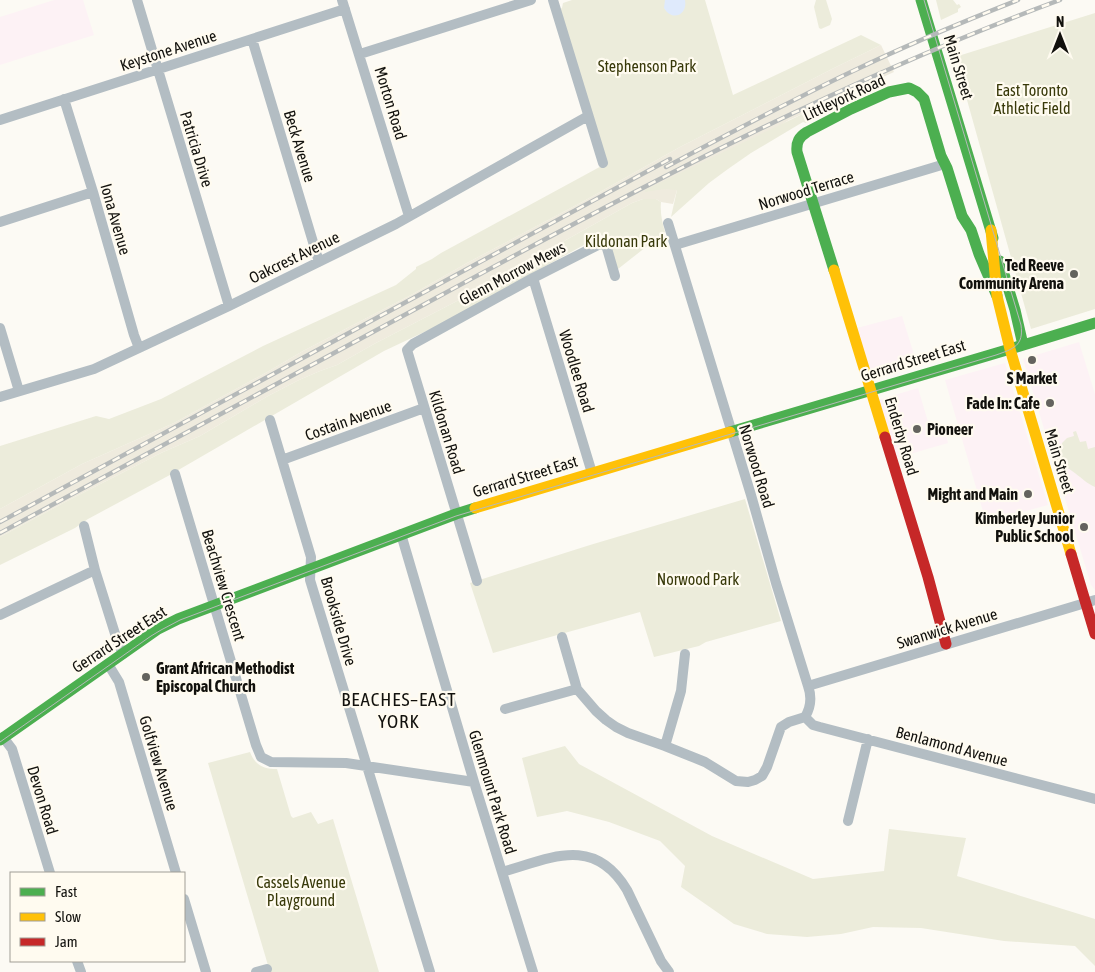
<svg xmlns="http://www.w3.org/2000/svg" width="1095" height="972" font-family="'Asap Condensed',sans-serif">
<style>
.commercial{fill:#fdf2f5}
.built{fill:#efebde}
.green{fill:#ececdb}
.water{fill:#dfeafc}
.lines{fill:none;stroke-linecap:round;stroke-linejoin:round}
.street{stroke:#b3bdc3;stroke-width:10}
.fast{stroke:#4caf50;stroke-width:11}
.slow{stroke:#ffc107;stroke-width:11}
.jam{stroke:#c62828;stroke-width:11}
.tram{stroke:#b5b9b9;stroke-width:1}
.rail-casing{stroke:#b5b9b9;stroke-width:4.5}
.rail{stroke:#fffbf0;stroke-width:2.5;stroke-dasharray:8;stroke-linecap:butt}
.poi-dot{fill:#64635e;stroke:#fffbf0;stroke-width:2}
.labels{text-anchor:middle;stroke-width:4.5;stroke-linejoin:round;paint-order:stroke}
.street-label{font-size:16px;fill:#12110d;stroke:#fffbf0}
.park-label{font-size:16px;fill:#383909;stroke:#fffbf0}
.poi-label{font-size:16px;font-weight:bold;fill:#12110d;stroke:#fffbf0;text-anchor:end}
.quarter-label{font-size:19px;letter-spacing:1px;fill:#12110d;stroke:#fffbf0}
</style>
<rect width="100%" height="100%" fill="#fcfaf4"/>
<path class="commercial" d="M54 0H83L94 35 0 65V17Z
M902 316 917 364 880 375H875L871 372 857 328Z
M1079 342 1095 394V590L1091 585 1023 359Z
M1005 363 1048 505 986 522 945 380Z
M918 388 931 432 944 429 948 443 896 458 878 400Z"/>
<path class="built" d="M881 45 894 72 789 120 677 190 673 204 661 202 656 199H643L632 203 459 300 374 344 337 365 320 371 299 380 268 396 200 436 161 453 69 500 0 537V509L82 464 174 423 269 371 303 351 411 295 467 263 584 201 680 147 834 68Z"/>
<path class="green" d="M572 0H705L733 95 861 35 881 45 834 68 680 147 584 201 467 263 411 295 303 351 269 371 174 423 82 464 0 509V446L96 416 109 419 161 399 263 346 396 285 416 269V267L432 259 441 253 607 163 560 9 562 8 563 3Z
M816 0H826L832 19 830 25 821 29 819 28 814 7Z
M936 0H953L957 5 959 4 961 7 958 9V12L941 20Z
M1095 13V309L1031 329 955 57Z
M815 108 823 114 806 123 803 122 751 153 728 169 709 183 671 217 677 190 664 189 645 192V190Z
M643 199H656L661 202C660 212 662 222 665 232L618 269 613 262 608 242 602 235 437 326 384 351 168 476 88 519 75 528 0 565V537L69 500 161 453 200 436 268 396 299 380 320 371 337 365 374 344 459 300 632 203Z
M1076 431 1080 442 1086 441 1088 449 1095 447V487C1081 481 1070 464 1054 464L1052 459 1058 447 1062 445V443L1067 438 1074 436 1073 432Z
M745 499 781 621 706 642 699 646 654 657 640 612 493 653 470 583 590 545Z
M565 746 579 764 712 836 813 879 884 871 889 829 966 838 957 876 1095 919V966L1075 946 1004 941 921 928 873 927 841 934 807 937 767 934 734 924 681 887 685 866 660 841 609 822 567 811 537 817 522 758Z
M250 752C255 765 263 769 277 769L291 816 293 818 311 812 318 824 333 819 379 972H270L208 763Z"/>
<path class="water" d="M665 0H685C688 15 672 22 664 8Z"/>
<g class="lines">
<path class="street" d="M137 0 229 306
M342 0 409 216
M553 0 603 163
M252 39 319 262
M360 54 531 0
M64 99 93 192 134 335 139 348
M0 120 345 9
M0 222 93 192
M668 223 751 495 776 583 808 686C812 697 811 707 805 717
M675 245 945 164
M533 278 592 473
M0 328 19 391
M0 397 94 369 229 306 396 224 588 116
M270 420 311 557 310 580 430 972
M282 460 424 408
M175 474 256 745 261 757 271 762 346 763 474 782
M84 526 95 570 117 640 123 654
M401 534 474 782 533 972
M477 581 407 350 413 344 533 278 600 244 606 245 615 276
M0 615 95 570
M562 637 577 689 596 711 606 720 616 727 628 733 665 746 705 762 736 781 748 782 755 780 762 776 767 767 781 727 789 722 805 717
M108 664 119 682 176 873
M808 686 1095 600
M505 709 577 689
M805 717 813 725 820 727 1095 799
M3 737 12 749 50 873
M665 746 681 691 685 654
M848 821 868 739
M502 872C551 858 594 835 627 890L661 961 669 972
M184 899 206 972
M77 961 81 972
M256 972 267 969"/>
<path class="fast" d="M921 0 993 238
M1000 261 1015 310 1023 345
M834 270 797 152C796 142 799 137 807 132L851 109 889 92 909 88 917 92 924 99 941 156 947 168 962 216 971 230 979 254 997 296
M1010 349 1095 323
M730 432 1010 349
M0 740 158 629 178 619 456 514 475 508"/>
<path class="slow" d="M991 230 997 296 1010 349 1071 554
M834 270 885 437
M475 508 730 432"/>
<path class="jam" d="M885 437 928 577 946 644
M1071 554 1095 634"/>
<path class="tram" d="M0 742 151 636 161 630 180 620 456 516 996 355C1013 349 1024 346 1021 325L924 0"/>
<defs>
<path id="rail" d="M666 167C728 134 790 101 853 71 907 45 962 22 1018 0
M0 522 670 159
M0 533C145 455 291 376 436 298 640 187 842 80 1060 0"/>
</defs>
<use href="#rail" class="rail-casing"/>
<use href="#rail" class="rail"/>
</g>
<g class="poi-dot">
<circle cx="1074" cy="274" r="5"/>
<circle cx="1032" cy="360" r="5"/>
<circle cx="1050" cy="403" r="5"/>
<circle cx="917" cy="429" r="5"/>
<circle cx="1028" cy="494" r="5"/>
<circle cx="1084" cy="527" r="5"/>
<circle cx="146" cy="677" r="5"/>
</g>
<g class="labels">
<g class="street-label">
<text transform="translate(168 50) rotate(-18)" y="6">Keystone Avenue</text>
<text transform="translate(959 67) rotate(73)" y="6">Main Street</text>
<text transform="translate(844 97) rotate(-25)" y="6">Littleyork Road</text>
<text transform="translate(391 103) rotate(73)" y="6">Morton Road</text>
<text transform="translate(300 146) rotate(73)" y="6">Beck Avenue</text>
<text transform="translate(197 149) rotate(73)" y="6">Patricia Drive</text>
<text transform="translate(806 190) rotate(-17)" y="6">Norwood Terrace</text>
<text transform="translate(116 219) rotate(74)" y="6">Iona Avenue</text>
<text transform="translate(294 257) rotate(-26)" y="6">Oakcrest Avenue</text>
<text transform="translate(512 273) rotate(-28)" y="6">Glenn Morrow Mews</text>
<text transform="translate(913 360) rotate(-17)" y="6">Gerrard Street East</text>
<text transform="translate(577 371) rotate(73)" y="6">Woodlee Road</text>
<text transform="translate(348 420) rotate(-20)" y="6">Costain Avenue</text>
<text transform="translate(447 432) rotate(73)" y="6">Kildonan Road</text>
<text transform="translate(902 436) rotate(73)" y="6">Enderby Road</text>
<text transform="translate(1060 461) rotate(73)" y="6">Main Street</text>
<text transform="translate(757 466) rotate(73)" y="6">Norwood Road</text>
<text transform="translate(525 476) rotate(-17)" y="6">Gerrard Street East</text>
<text transform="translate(224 585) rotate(73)" y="6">Beachview Crescent</text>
<text transform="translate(339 621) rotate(74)" y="6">Brookside Drive</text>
<text transform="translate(947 628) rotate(-17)" y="6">Swanwick Avenue</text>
<text transform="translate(119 639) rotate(-33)" y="6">Gerrard Street East</text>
<text transform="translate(952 746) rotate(15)" y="6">Benlamond Avenue</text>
<text transform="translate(159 763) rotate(73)" y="6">Golfview Avenue</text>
<text transform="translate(493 792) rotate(73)" y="6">Glenmount Park Road</text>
<text transform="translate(43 800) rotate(73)" y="6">Devon Road</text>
</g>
<g class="park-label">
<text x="647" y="72">Stephenson Park</text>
<text x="1032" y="96">East Toronto<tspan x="1032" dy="18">Athletic Field</tspan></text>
<text x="626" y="247">Kildonan Park</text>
<text x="698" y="585">Norwood Park</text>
<text x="301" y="888">Cassels Avenue<tspan x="301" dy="18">Playground</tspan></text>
</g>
<g class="poi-label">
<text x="1064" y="271">Ted Reeve<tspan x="1064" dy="18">Community Arena</tspan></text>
<text x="1032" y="384" text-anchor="middle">S Market</text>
<text x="1040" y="409">Fade In: Cafe</text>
<text x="927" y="435" text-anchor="start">Pioneer</text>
<text x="1018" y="500">Might and Main</text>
<text x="1074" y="524">Kimberley Junior<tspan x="1074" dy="18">Public School</tspan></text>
<text x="156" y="674" text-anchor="start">Grant African Methodist<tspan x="156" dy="18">Episcopal Church</tspan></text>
</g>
<g class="quarter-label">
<text x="399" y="706">BEACHES–EAST<tspan x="399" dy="22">YORK</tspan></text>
</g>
</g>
<rect x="10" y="872" width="175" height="90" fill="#fffbf0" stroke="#a09d95"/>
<rect x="20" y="888" width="25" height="8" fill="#4caf50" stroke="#a09d95"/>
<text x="55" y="897" font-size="15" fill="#12110d">Fast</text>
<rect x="20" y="913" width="25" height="8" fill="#ffc107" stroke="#a09d95"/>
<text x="55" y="922" font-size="15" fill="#12110d">Slow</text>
<rect x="20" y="938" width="25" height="8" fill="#c62828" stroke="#a09d95"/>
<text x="55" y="947" font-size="15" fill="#12110d">Jam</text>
<g transform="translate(1060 35)" stroke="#fffbf0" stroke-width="4" paint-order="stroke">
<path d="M0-4L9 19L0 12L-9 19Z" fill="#12110d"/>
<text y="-8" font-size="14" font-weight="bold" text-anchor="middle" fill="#12110d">N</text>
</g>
</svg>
